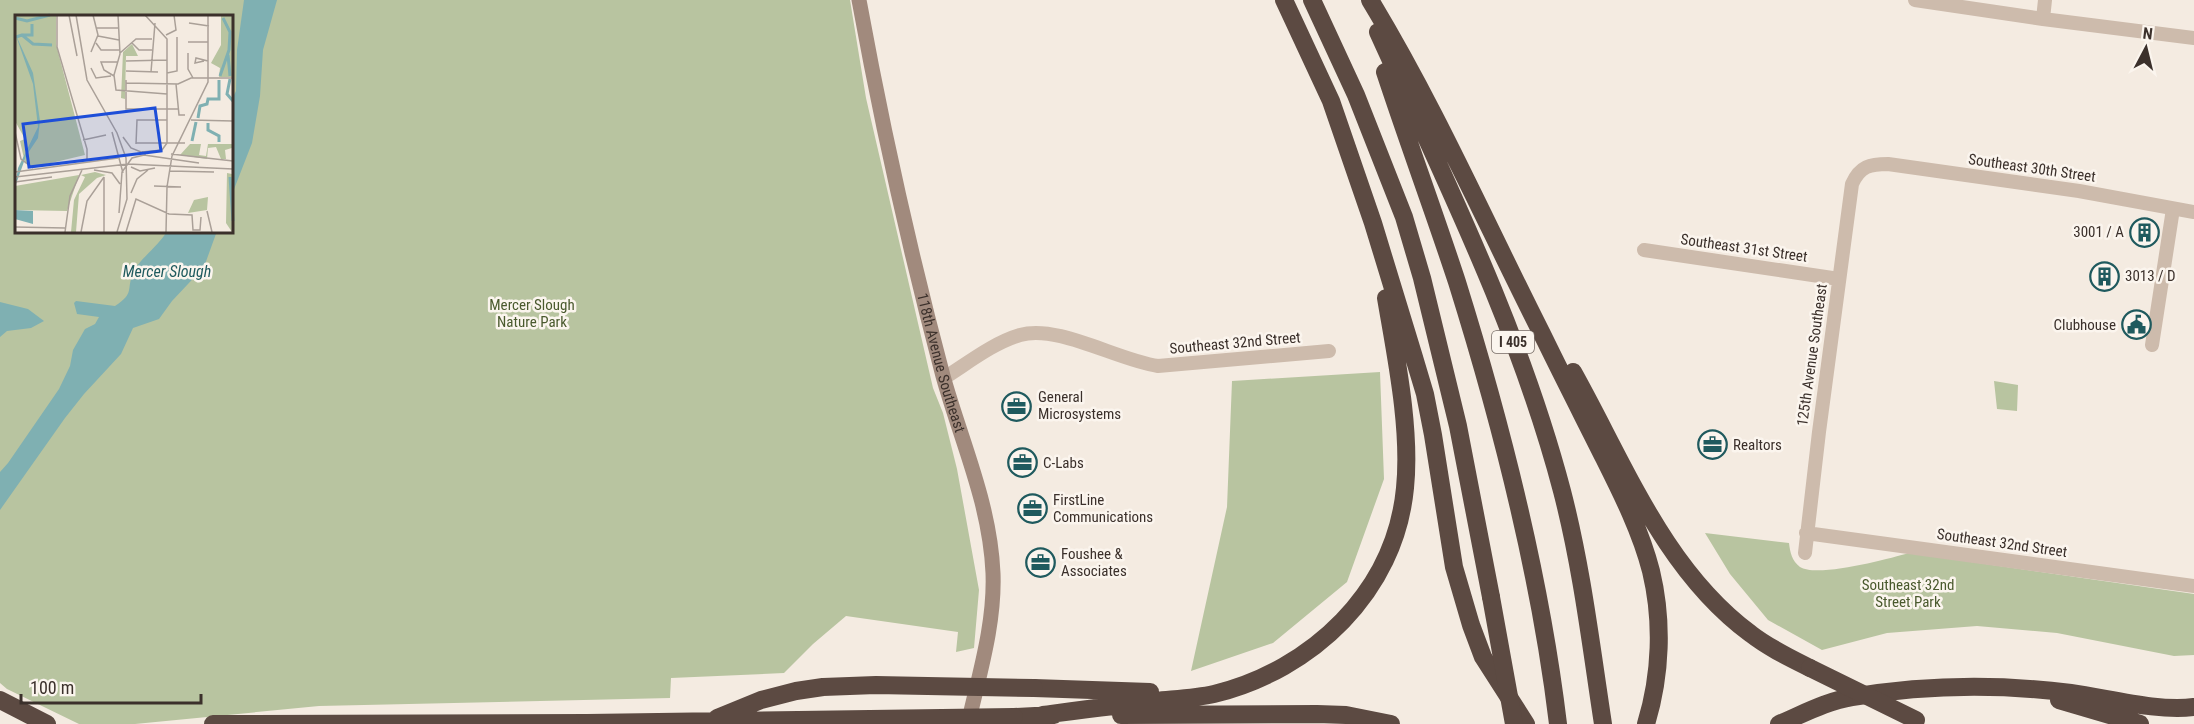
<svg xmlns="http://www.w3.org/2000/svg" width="2194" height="724" font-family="'Roboto Condensed',sans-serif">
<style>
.green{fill:#b8c4a0;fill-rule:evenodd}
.water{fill:#7fb0b2}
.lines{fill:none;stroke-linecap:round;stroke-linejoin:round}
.street{stroke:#cdbbac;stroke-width:14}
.secondary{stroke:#a18a7d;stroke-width:15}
.highway{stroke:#5c4a42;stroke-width:18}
.highway-bridge{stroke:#5c4a42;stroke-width:18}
.labels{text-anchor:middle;stroke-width:5;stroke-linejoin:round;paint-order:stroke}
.shield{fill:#fbf5ee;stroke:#756b66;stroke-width:1.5}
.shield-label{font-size:14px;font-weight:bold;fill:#3b302b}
.street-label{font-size:15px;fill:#3b302b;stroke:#fbf5ee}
.poi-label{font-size:15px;fill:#3b302b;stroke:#fbf5ee;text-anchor:start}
.park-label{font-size:15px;fill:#4a5a2e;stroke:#fbf5ee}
.water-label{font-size:16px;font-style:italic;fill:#1f5a5e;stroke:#fbf5ee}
.inset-river{fill:none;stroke:#7fb0b2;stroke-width:3}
.inset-road{fill:none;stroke:#aaa098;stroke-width:1.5}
.view{fill:#1d4ed8;fill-opacity:0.15;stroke:#1d4ed8;stroke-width:3}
.inset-edge{fill:none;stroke:#3b302b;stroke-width:3}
</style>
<rect width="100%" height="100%" fill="#f4ebe1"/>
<path class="green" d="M0 0H850L866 98 933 388 943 413 957 469 979 590 974 648 956 652 958 632 846 616 813 644 784 673 671 678 670 698 319 706 135 724H79L7 689 0 683ZM16 16H231V231H16Z
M1380 372 1384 479 1347 582 1273 643 1191 671 1227 507 1232 381Z
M1994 381 2018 385 2017 411 1997 409Z
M1705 533 1789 543C1790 552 1792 561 1800 567 1817 578 1888 559 1909 553L2194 594V655L2174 656 2057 633 1977 626 1887 633 1822 650 1768 620 1730 574Z"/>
<path class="water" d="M244 0H277L263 50 260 96 252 143 231 197V101L236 91 237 50Z
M167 231H217L204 267 172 301 159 319 133 328 121 354 84 394 65 418 0 510V472L8 463 59 389 70 366 73 350 85 329 95 324 99 317 77 314 74 303 76 301 115 306C135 293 126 290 133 273 138 260 159 246 167 231Z
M0 302 28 309 44 321 31 328 7 331 0 337Z"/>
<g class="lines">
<path class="street" d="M1915 0 2043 19 2194 38
M2043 19 2045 0
M1644 250 1839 279
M2152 345 2173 209
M944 378C968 363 993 343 1020 335 1058 324 1117 360 1158 366L1329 351
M1806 533 2194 586
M1805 553 1819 432 1852 184C1860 166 1870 164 1888 164L2079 191 2194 212"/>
<path class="secondary" id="s1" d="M859 0C882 126 910 252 943 376 961 441 990 503 993 573 995 624 979 675 968 724"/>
<path class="highway" d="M1284 0 1331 101 1373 223 1413 354 1425 394 1433 435 1454 567 1471 625 1483 657 1526 724
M1312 0 1356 95 1404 217 1422 278 1458 426 1491 597
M1370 0C1436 109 1487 226 1545 340 1564 379 1584 418 1604 458 1622 494 1641 532 1651 571 1663 621 1661 675 1646 724
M1378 32C1446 182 1520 331 1562 491 1582 568 1591 646 1603 724
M1385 72C1408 142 1434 212 1457 282 1502 426 1540 574 1558 724
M1573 372C1624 463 1664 570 1751 634 1769 648 1790 658 1810 668
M1034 688 1150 692
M0 700 47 724
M2059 700 2140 724
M1043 715C1081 710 1118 705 1156 701 1175 699 1196 698 1214 694 1312 670 1395 592 1405 488 1411 429 1396 357 1386 298
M1121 715 1317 714 1346 715 1391 724
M1014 717 1054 715
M213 724 587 723
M1779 724C1803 714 1827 701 1852 697 1923 685 2000 684 2071 693 2108 698 2158 712 2194 707"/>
<path class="highway-bridge" d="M1491 597 1514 724
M1810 668 1916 720
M717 718 761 700 796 691 823 687 876 685 1034 688
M587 723 1014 717"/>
</g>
<defs>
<symbol id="building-ring" viewBox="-11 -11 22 22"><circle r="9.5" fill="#fbf5ee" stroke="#1f5a5e" stroke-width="1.5"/><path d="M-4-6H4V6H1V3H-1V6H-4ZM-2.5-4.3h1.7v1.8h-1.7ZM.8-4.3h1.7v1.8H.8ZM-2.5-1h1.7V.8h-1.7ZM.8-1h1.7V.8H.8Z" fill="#1f5a5e"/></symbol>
<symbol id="civic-ring" viewBox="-11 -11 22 22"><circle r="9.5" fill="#fbf5ee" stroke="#1f5a5e" stroke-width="1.5"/><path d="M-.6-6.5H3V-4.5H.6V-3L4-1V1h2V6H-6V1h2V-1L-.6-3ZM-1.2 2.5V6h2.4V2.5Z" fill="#1f5a5e"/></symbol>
<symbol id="office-ring" viewBox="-11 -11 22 22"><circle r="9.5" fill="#fbf5ee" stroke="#1f5a5e" stroke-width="1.5"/><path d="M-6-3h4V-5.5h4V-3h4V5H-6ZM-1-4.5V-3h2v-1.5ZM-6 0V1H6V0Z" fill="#1f5a5e"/></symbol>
</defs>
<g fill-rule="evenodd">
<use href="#building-ring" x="2128" y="216" width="33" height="33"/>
<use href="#building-ring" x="2088" y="260" width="33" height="33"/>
<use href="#civic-ring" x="2120" y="308" width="33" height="33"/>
<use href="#office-ring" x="1000" y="390" width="33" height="33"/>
<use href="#office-ring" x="1696" y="428" width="33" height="33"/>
<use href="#office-ring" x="1006" y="446" width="33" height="33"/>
<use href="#office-ring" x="1016" y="492" width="33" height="33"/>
<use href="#office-ring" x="1024" y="546" width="33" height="33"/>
</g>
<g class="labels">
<rect class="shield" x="1492" y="331" width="42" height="22" rx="4.5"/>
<g class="shield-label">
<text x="1513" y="347">I 405</text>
</g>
<g class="street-label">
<text transform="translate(2032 168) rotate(8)" y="5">Southeast 30th Street</text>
<text transform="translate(1744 248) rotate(8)" y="5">Southeast 31st Street</text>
<text transform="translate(1235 343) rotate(-5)" y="5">Southeast 32nd Street</text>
<text transform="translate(1812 355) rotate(-82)" y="5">125th Avenue Southeast</text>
<text dy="5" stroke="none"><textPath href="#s1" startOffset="372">118th Avenue Southeast</textPath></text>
<text transform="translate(2002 543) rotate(8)" y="5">Southeast 32nd Street</text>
</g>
<g class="poi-label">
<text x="2124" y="237" text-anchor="end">3001 / A</text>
<text x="2125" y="281">3013 / D</text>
<text x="2116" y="330" text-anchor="end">Clubhouse</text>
<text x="1038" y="402">General<tspan x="1038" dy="17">Microsystems</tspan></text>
<text x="1733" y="450">Realtors</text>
<text x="1043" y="468">C-Labs</text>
<text x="1053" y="505">FirstLine<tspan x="1053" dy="17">Communications</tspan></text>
<text x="1061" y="559">Foushee &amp;<tspan x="1061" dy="17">Associates</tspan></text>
</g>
<g class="park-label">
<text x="532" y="310">Mercer Slough<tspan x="532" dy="17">Nature Park</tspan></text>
<text x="1908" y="590">Southeast 32nd<tspan x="1908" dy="17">Street Park</tspan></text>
</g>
<g class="water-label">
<text x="167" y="277">Mercer Slough</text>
</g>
</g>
<g transform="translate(15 15)">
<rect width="218" height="218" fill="#f4ebe1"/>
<path d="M0 0H41V29L70 140 19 152 10 148 5 126 10 124 0 106ZM206 0H217V62H204L205 53 196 48 206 30ZM117 29 123 41H111L110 84 106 83 108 37ZM175 129H186L184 140 191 141 193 129H217V133L210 135 211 144H206L201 132 193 133 192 144 165 140ZM80 157 91 160 82 163 64 179 61 217H56L59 185 70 162 66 160ZM212 158 217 159V217L211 208ZM64 160 52 196 0 195V171ZM193 182 192 195 173 198 179 185Z" fill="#b8c4a0"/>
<path d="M0 18 18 58 25 106 23 123 11 141 0 172 3 153 23 112 18 69ZM0 195 18 196V209L0 204Z" fill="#7fb0b2"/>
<path class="inset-river" d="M0 3 12 6 35 0M8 20H17V9M1 22 7 20 18 29 37 30M213 40 215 61M205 61 214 35 215 17 208 3M215 64 212 79 218 86M183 103 185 91 192 89 193 84H204V65M193 108V115L204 121V127M177 126 181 107M215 162 218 206"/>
<path class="inset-road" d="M42 0V32L72 134V146M54 0 62 41M61 0 72 65 102 118 111 143 112 184 102 217M103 0 105 39 99 60 101 75 152 79M130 0 152 24V128M174 8 194 11M81 13H103M151 20 161 15 159 0M83 21 104 25M173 27H193M81 28 86 35H104M117 28 124 35H137M76 37 83 20 78 0M105 38 121 24H137M173 38V54L178 63M111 46 152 45M189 46 180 48 181 43 193 46M76 53 81 63 96 61M111 56 143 57M136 57 140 8M152 58 162 56V22M99 61 89 55 86 47H103M111 65V94H164M111 68 163 69 176 63H218M161 69 164 100H170M176 105 218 106M0 114V140M0 117 6 144 18 153M97 117 108 158M108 122 116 133 131 139M68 125 91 120M121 128H170M121 129 122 105H152M127 137 147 135 152 128M156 139 218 146M116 152 125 156 140 153M79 155 97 158 105 169M155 156 199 157M0 157 103 143M0 162 113 149 218 154M0 167 37 162M139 171 166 172M116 178 122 164 133 155M192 196 197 217M104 198 107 157 117 143 129 140 184 148M0 212 50 213M50 217 55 181 67 155M66 217 72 186 89 162M89 217V162M111 217 121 184 154 199 177 200 178 215H185L186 202M151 217 152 172 157 141 193 67V0"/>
<path class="view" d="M140 93 146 136 14 152 8 109Z"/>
<rect width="218" height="218" class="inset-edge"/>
</g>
<g transform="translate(2146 48) rotate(7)" stroke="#fbf5ee" stroke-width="4.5" paint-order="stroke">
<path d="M0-4.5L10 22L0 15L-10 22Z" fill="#3b302b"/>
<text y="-9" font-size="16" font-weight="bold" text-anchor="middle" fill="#3b302b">N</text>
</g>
<path d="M21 694v9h180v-9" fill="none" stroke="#3b302b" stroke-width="3"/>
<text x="30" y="694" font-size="18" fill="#3b302b" stroke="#fbf5ee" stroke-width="4.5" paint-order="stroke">100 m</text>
</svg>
